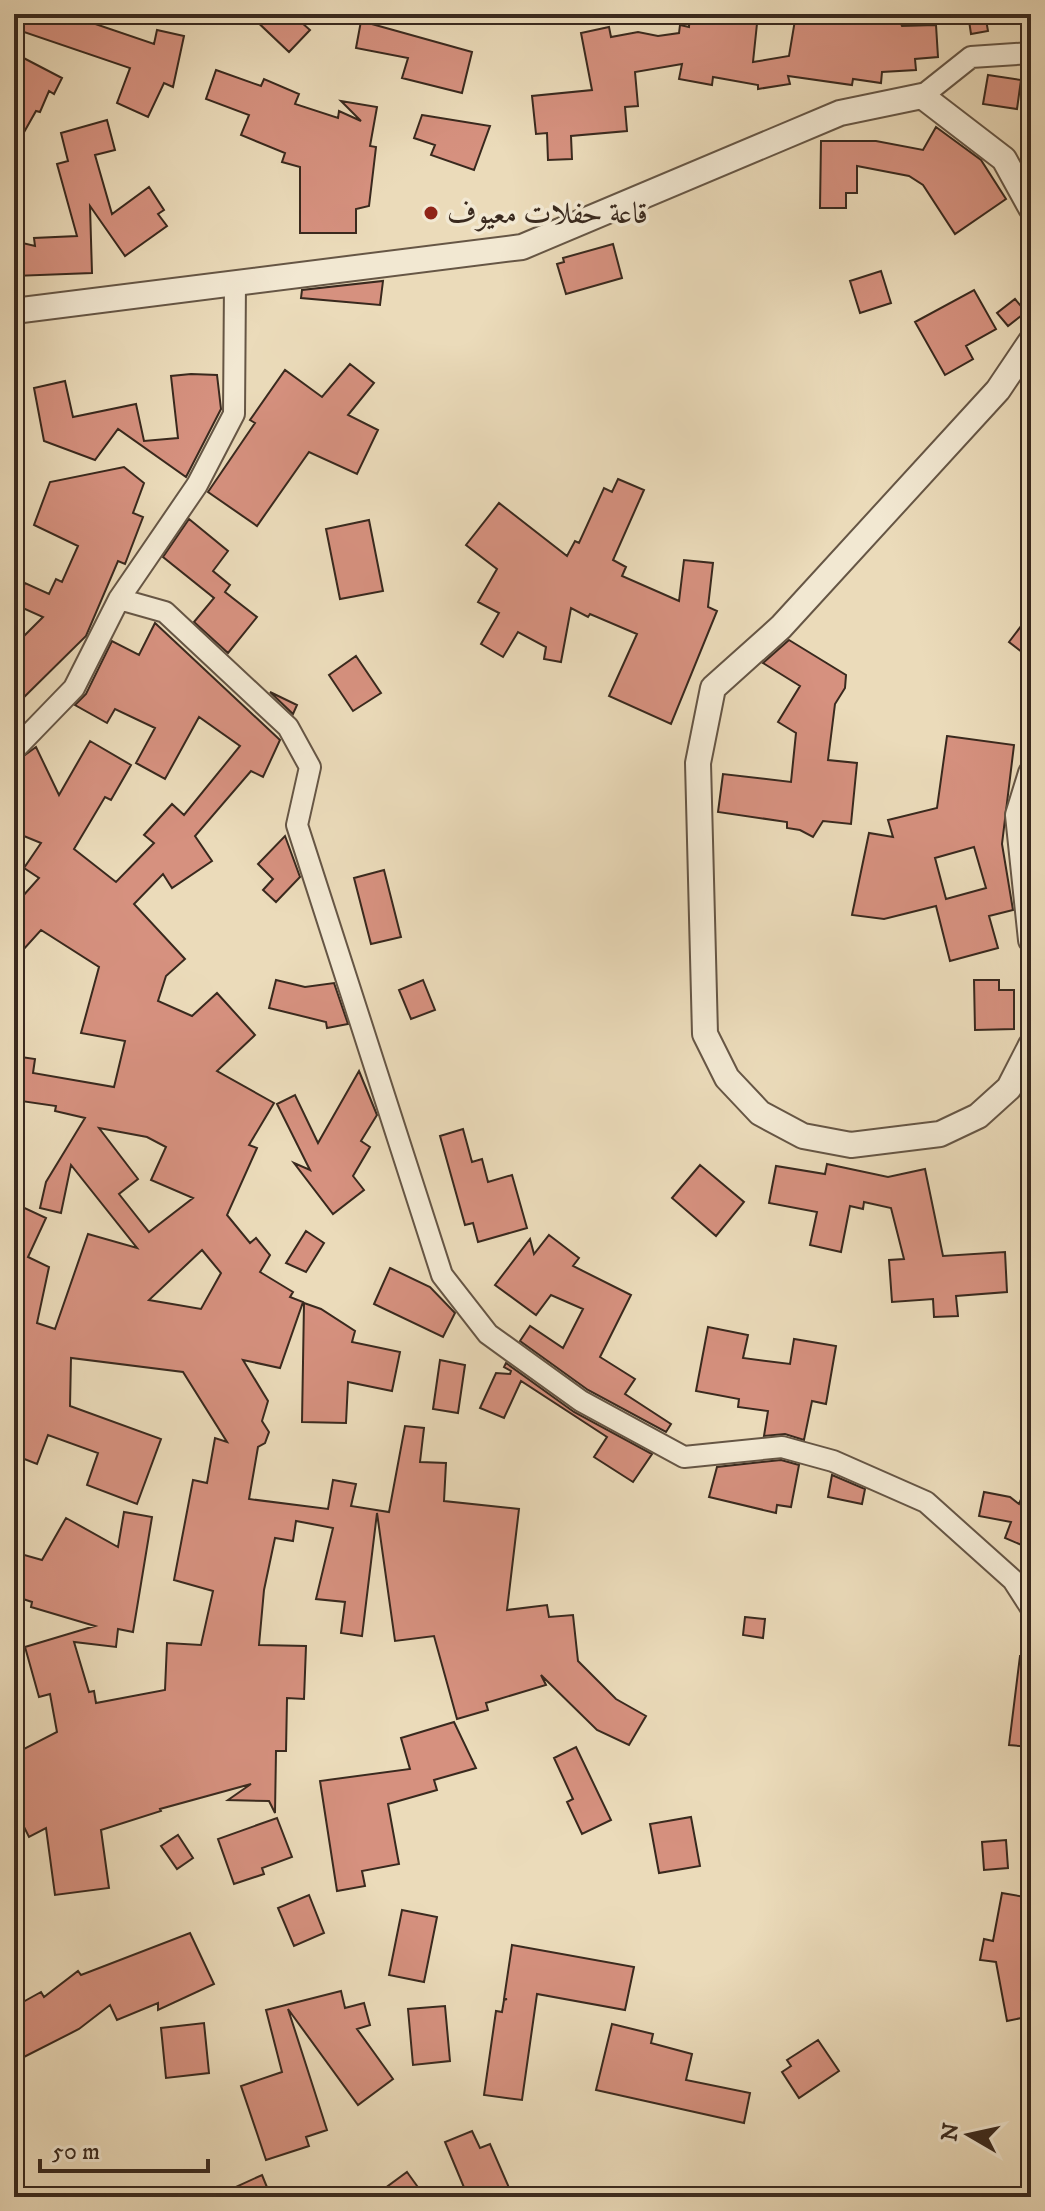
<svg xmlns="http://www.w3.org/2000/svg" width="1045" height="2211" font-family="'IM FELL DW Pica',Amiri,serif">
<style>
.building{fill:#d6917f;stroke:#39291e;stroke-width:2;fill-rule:evenodd}
.lines{fill:none;stroke-linecap:round;stroke-linejoin:round}
.minor-casing{stroke:#665645;stroke-width:24}
.tertiary-casing{stroke:#665645;stroke-width:28}
.minor{stroke:#f2e8d2;stroke-width:20}
.tertiary{stroke:#f2e8d2;stroke-width:24}
.poi-dot{fill:#8f2418;stroke:#f2e8d2;stroke-width:3}
.labels{text-anchor:middle;stroke-width:7;stroke-linejoin:round;paint-order:stroke}
.poi-label{font-size:30px;fill:#39291e;stroke:#f2e8d2;text-anchor:start}
</style>
<rect width="100%" height="100%" fill="#ebdbba"/>
<filter id="stains"><feTurbulence type="fractalNoise" baseFrequency=".0025" numOctaves="4"/><feColorMatrix values="0 0 0 0 .2 0 0 0 0 .09 0 0 0 0 .02 0 0 0 .5 -.17"/></filter>
<radialGradient id="worn" r=".72"><stop offset=".6" stop-color="#630" stop-opacity="0"/><stop offset="1" stop-color="#630" stop-opacity=".3"/></radialGradient>
<path class="building" d="M26 14H66L154 44 157 30 184 36 173 87 164 83 148 117 117 103 130 68 18 30Z
M249 14H292L310 30 289 52Z
M690 14H758L753 62 789 56 796 14 848 21 846 14H897L902 26 936 25 938 57 915 59 916 70 882 72 881 83 853 79 852 85 788 76 790 84 758 89V85L713 77 712 85 679 79 682 64 635 72 638 106 625 107 627 131 571 136 572 159 548 160 547 133 536 134 532 96 592 90 581 33 609 27 611 37 638 32 658 36 679 33 680 25 689 27Z
M968 14H985L988 31 971 34Z
M361 21 472 52 462 93 402 78 408 58 356 48Z
M14 53 62 78 54 94 49 91 40 112 36 111 14 150Z
M216 70 261 86 264 79 299 94 295 104 338 118 339 111 361 121 341 101 377 107 370 146 376 147 369 206 356 209V233H300V167L282 162 285 153 241 135 249 115 206 99Z
M988 75 1021 80 1017 109 983 104Z
M422 115 490 126 474 170 431 155 435 145 414 138Z
M107 120 115 150 95 155 112 214 149 187 164 210 158 214 167 226 125 256 90 206 92 273 14 276V241L35 246 34 238 77 236 57 164 68 161 61 133Z
M936 127 981 160 1006 199 955 234 923 185 909 176 857 166V193H846V208H820L821 141H876L923 150Z
M613 244 622 278 566 294 557 264 564 262 563 258Z
M881 271 891 303 860 313 850 281Z
M383 281 380 305 301 298 302 290Z
M974 290 996 329 966 346 973 359 945 375 915 322Z
M1015 299 1026 312 1008 326 997 313Z
M350 364 374 383 348 415 378 430 357 474 309 452 257 526 208 492 255 423 250 420 285 370 322 397Z
M191 374 217 375 221 409 186 477 118 429 95 460 44 441 34 388 65 381 73 417 136 404 144 441 178 438 171 376Z
M124 467 144 483 133 513 143 517 125 564 118 561 86 636 14 707V646L43 617 16 605 25 583 49 594 56 579 62 582 78 546 34 525 50 482Z
M618 479 644 490 613 560 626 567 622 576 679 601 684 560 713 563 708 607 717 611 671 724 609 696 637 634 590 614 588 617 571 608 561 662 544 659 546 647 518 632 503 657 481 644 499 613 478 602 497 569 466 545 499 503 567 556 575 541 579 543 604 488 612 492Z
M189 519 228 551 213 571 230 585 225 592 257 617 228 653 194 622 214 598 163 557Z
M369 520 383 591 340 599 326 529Z
M1031 613V659L1009 642Z
M155 623 280 740 263 777 251 771 195 836 212 861 172 888 163 874 134 904 185 959 166 976 158 1001 192 1016 217 993 255 1035 217 1071 274 1103 249 1145 257 1148 227 1215 250 1243 256 1238 270 1255 260 1272 293 1292 290 1297 303 1302 280 1368 243 1360 268 1401 262 1421 269 1432 265 1443 258 1447 249 1499 328 1509 333 1480 356 1484 351 1506 389 1512 405 1426 424 1428 420 1462 446 1463 444 1501 519 1509 507 1610 547 1605 549 1617 573 1615 578 1661 616 1699 646 1716 629 1745 597 1730 541 1675 546 1685 486 1703 488 1710 457 1719 434 1636 395 1641 377 1513 362 1636 341 1633 345 1602 316 1599 333 1528 296 1521 293 1541 275 1538 264 1590 259 1645 306 1646 304 1699 287 1698 286 1751H276L275 1813 269 1801 228 1800 251 1784 160 1809 161 1811 101 1830 109 1888 55 1895 46 1828 29 1837 14 1807V1800L23 1796 14 1779V1754L57 1732 50 1694 39 1697 25 1647 95 1626 31 1607 32 1602 14 1596V1552L42 1560 66 1518 118 1547 124 1512 152 1517 133 1632 118 1629 116 1647 74 1642 89 1692 94 1691 96 1703 165 1690 167 1643 201 1645 213 1591 174 1580 193 1480 207 1483 215 1438 227 1442 183 1372 71 1358 70 1406 161 1439 137 1504 87 1485 98 1453 48 1435 37 1464 14 1455V1203L46 1218 28 1257 49 1267 37 1323 55 1329 88 1234 137 1248 71 1165 61 1213 40 1208 46 1182 85 1118 55 1111 56 1106 14 1100V1056L35 1059 33 1073 114 1087 125 1041 81 1033 99 967 41 930 14 960V906L39 878 24 868 41 843 14 832V763L36 747 59 795 90 741 131 765 111 800 105 797 74 849 116 882 154 843 144 835 172 804 184 815 240 746 199 717 165 779 136 763 155 728 115 709 107 723 75 705 86 694 112 641 139 655ZM99 1128 147 1137 166 1147 151 1180 193 1198 149 1232 119 1194 138 1179ZM202 1250 221 1273 201 1309 149 1300Z
M789 640 846 675 845 688 835 704 828 760 857 763 851 824 823 821 813 837 800 830 787 828V822L718 812 723 774 791 782 796 733 778 722 800 686 763 663Z
M356 656 381 693 353 711 329 675Z
M270 692 297 705 293 714Z
M947 736 1014 745 1002 844 1013 910 989 916 998 948 950 961 936 906 884 919 852 915 869 833 893 837 888 820 937 808ZM974 847 986 888 946 899 935 858Z
M285 836 300 877 276 902 263 890 273 879 258 864Z
M384 870 401 937 371 944 354 878Z
M276 980 305 987 334 983 348 1024 327 1028 326 1022 269 1008Z
M423 980 435 1010 411 1019 399 990Z
M974 980H999V990H1014V1029L975 1030Z
M359 1071 377 1115 361 1141 370 1147 353 1176 364 1190 333 1214 294 1163 310 1170 277 1104 295 1095 318 1143Z
M463 1129 472 1162 482 1159 488 1182 512 1175 527 1228 478 1242 473 1223 465 1225 440 1136Z
M827 1164 888 1177 925 1169 943 1256 1005 1252 1007 1292 956 1296 958 1316 934 1317 933 1299 892 1302 889 1260 904 1259 891 1208 864 1202 863 1209 850 1206 841 1252 810 1245 817 1212 769 1203 776 1166 825 1174Z
M700 1165 744 1202 716 1236 672 1198Z
M306 1231 324 1243 306 1272 286 1263Z
M549 1235 579 1258 573 1266 631 1295 600 1357 635 1379 625 1394 671 1424 666 1432 588 1390 520 1341 530 1326 563 1348 583 1309 551 1295 536 1315 495 1285 530 1239 534 1254Z
M390 1268 430 1287 455 1313 443 1337 374 1304Z
M304 1303 321 1309 355 1331 352 1342 400 1352 392 1391 348 1382 346 1423 302 1422Z
M708 1327 748 1335 743 1358 790 1364 794 1339 836 1346 826 1404 812 1401 804 1440 785 1434 764 1436 768 1411 738 1407 739 1399 696 1391Z
M440 1360 465 1365 458 1413 433 1409Z
M506 1363 574 1412 652 1454 633 1482 594 1457 607 1437 521 1381 504 1418 480 1408 496 1373 510 1374 511 1371 504 1367Z
M781 1460 799 1465 791 1507 777 1505 776 1513 709 1497 717 1467Z
M832 1475 865 1489 862 1504 828 1497Z
M1031 1476V1549L1005 1538 1011 1522 979 1516 984 1492 1010 1497 1019 1504Z
M745 1617 765 1619 763 1638 743 1635Z
M1020 1656 1031 1657V1747L1009 1745Z
M454 1722 476 1768 434 1780 437 1790 388 1804 399 1864 362 1871 365 1886 337 1891 320 1781 410 1769 401 1738Z
M576 1747 611 1820 582 1834 567 1802 573 1799 554 1758Z
M691 1817 700 1866 659 1873 650 1824Z
M277 1818 292 1857 262 1868 264 1874 234 1884 218 1839Z
M178 1835 193 1858 177 1869 161 1846Z
M1006 1840 1008 1868 984 1870 982 1842Z
M1002 1893 1031 1898V2016L1007 2021 996 1962 980 1960 984 1939 993 1941Z
M309 1895 324 1933 294 1946 278 1908Z
M402 1910 437 1917 424 1982 389 1975Z
M190 1933 214 1984 158 2010V2003L117 2020 110 2005 79 2029 14 2062V2007L41 1992 44 1997 78 1971 81 1975Z
M512 1945 634 1967 625 2010 537 1994 522 2100 484 2095 496 2011 502 2012 504 2000 507 1999H504Z
M341 1991 345 2008 364 2003 370 2025 357 2029 393 2079 358 2105 288 2009 327 2130 306 2137 309 2146 266 2160 241 2086 282 2072 266 2010Z
M445 2006 450 2061 413 2065 408 2009Z
M204 2023 209 2073 166 2078 161 2028Z
M612 2024 653 2034 651 2043 692 2054 686 2080 750 2093 744 2123 596 2090Z
M818 2040 839 2071 799 2098 782 2072 791 2066 787 2060Z
M472 2131 480 2148 490 2144 513 2197H468L445 2142Z
M407 2172 425 2197H373Z
M262 2175 271 2197H214Z"/>
<g class="lines">
<defs>
<path id="minor" d="M922 96 971 57 1031 53
M119 599 165 612 288 727 310 767 297 825 442 1275 488 1334 581 1401 684 1457 782 1447 833 1461 926 1502 1013 1580 1031 1608
M14 750 74 688 119 599 197 485 234 414 235 283"/>
<path id="tertiary" d="M14 311 522 247 840 113 922 96 1004 159 1031 208
M1031 341 998 390 781 627 713 688 698 763 705 1034 727 1078 760 1113 803 1136 851 1145 940 1134 978 1116 1009 1088 1031 1045
M1031 773 1018 815 1031 940"/>
</defs>
<use href="#minor" class="minor-casing"/>
<use href="#tertiary" class="tertiary-casing"/>
<use href="#minor" class="minor"/>
<use href="#tertiary" class="tertiary"/>
</g>
<circle class="poi-dot" cx="431" cy="213" r="8"/>
<g class="labels">
<g class="poi-label">
<text x="447" y="223">قاعة حفلات معيوف</text>
</g>
</g>
<rect width="1045" height="2211" fill="none" stroke="#ebdbba" stroke-width="48"/>
<rect x="16" y="16" width="1013" height="2179" fill="none" stroke="#39291e" stroke-width="4"/>
<rect x="24" y="24" width="997" height="2163" fill="none" stroke="#39291e" stroke-width="2"/>
<g transform="translate(969 2135) rotate(279)" stroke="#f2e8d2" stroke-width="6" paint-order="stroke">
<path d="M0-6L14 30L0 20L-14 30Z" fill="#39291e"/>
<text y="-12" font-size="22" font-weight="bold" text-anchor="middle" fill="#39291e">N</text>
</g>
<path d="M40 2159v12h168v-12" fill="none" stroke="#39291e" stroke-width="4"/>
<text x="52" y="2159" font-size="24" fill="#39291e" stroke="#f2e8d2" stroke-width="6" paint-order="stroke">50 m</text>
<rect width="100%" height="100%" filter="url(#stains)"/>
<rect width="100%" height="100%" fill="url(#worn)"/>
</svg>
